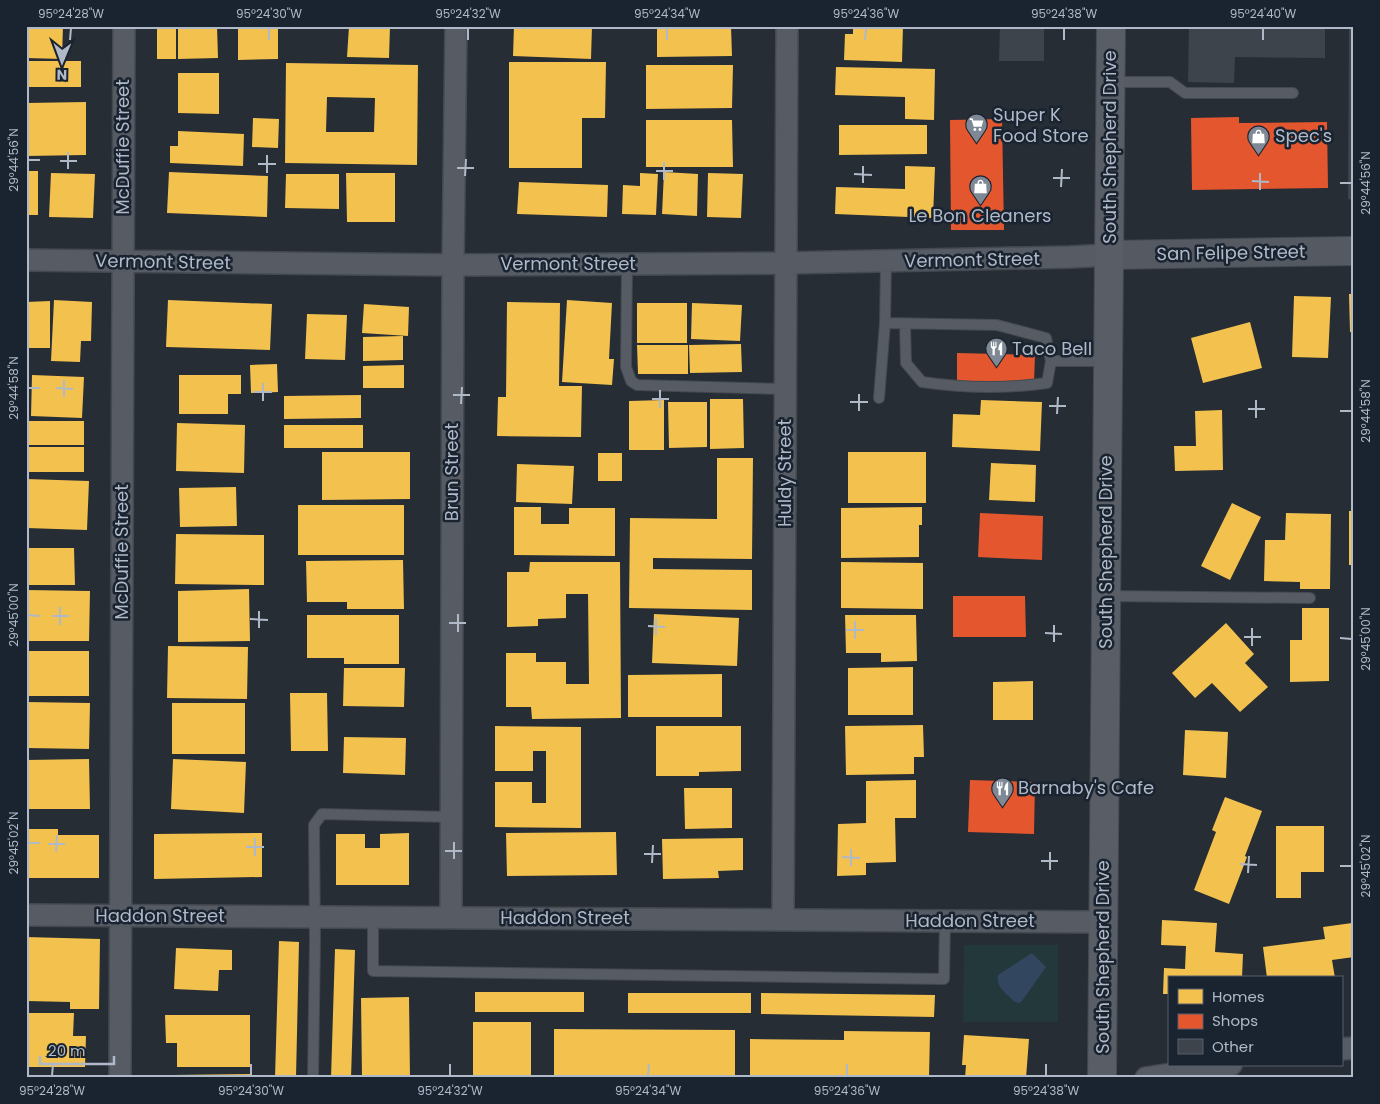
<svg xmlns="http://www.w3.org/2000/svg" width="1380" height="1104" font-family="Poppins,sans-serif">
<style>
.green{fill:#23383b}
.water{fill:#324660}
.homes{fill:#f2c14e;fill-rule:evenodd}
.shops{fill:#e4572e}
.building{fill:#3e444b}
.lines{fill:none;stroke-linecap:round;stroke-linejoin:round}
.lane-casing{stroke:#444950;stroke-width:12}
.street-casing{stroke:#444950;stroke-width:24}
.secondary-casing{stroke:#444950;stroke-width:30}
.primary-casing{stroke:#434952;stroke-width:30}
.lane{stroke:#565b64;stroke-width:10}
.street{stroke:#565b64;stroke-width:21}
.secondary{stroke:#555a62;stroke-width:28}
.primary{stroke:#595d65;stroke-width:28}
.ticks{fill:none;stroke:#afb9c8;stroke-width:2}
.labels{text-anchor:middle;stroke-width:5;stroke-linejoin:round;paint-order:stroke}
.poi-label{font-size:18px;fill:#afb9c8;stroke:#1a2330;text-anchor:start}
.street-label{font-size:18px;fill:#afb9c8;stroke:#1a2330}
.neatline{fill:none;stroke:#afb9c8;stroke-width:2}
.ticks-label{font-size:12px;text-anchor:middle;fill:#afb9c8}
</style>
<rect width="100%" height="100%" fill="#262d35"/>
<path class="green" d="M964 945H1058V1022H963Z"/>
<path class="water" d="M1032 953 1046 967 1022 1001 1019 1003 1015 1002C1007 994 995 987 998 975Z"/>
<path class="homes" d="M26 26H63L62 59 26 58Z
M157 26H176V59H157Z
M178 26H217L218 58 178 59Z
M238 26H278V59L238 60Z
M349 26H390L389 58 347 57Z
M514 26H592L591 59 513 56Z
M657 26H731L732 56 657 57Z
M853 26H903L902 62 844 60 845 34H853Z
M26 61H81V87H26Z
M509 62H606L605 118H582V168H509Z
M286 63 418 65 417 165 285 163ZM327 97 375 98 374 132H326Z
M646 65H733L732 108 646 109Z
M836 67 935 69 934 120 905 119V97L835 95Z
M178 73H219V114L178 113Z
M86 102V155L26 156V103Z
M253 118 279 119 278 148 252 147Z
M646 120H732L733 167H646Z
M839 125H927V154L839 155Z
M178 131 244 134 243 166 170 163V146H178Z
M905 166 935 167 933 218 835 214 836 187 905 189Z
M26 171H38V215H26Z
M169 172 268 176 267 217 167 213Z
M664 172 698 174 697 216 662 214Z
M51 173 95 174 93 218 49 217Z
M346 173H395V222H347Z
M640 173 658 174 656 215 622 214 623 185 640 186Z
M708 173 743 174 741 218 707 217Z
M286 174H339V209L285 208Z
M519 182 608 185 607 217 517 214Z
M1349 294H1354V332H1350Z
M1294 296 1331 297 1328 358 1292 357Z
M54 300 92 302 91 341H81L80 362 51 361Z
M168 300 272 304 270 350 166 347Z
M567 300 612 303 609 359H614L612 385 562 382Z
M50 301V348H26V302Z
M507 302 560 303 559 386H582L581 437 497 436 498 397H506Z
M637 303H687V343H637Z
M692 303 742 305 740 341 691 339Z
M364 304 409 307 408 336 362 333Z
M307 314 347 315 345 360 305 359Z
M1250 322 1262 368 1203 383 1191 338Z
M403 336V360L363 361V337Z
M741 344 742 372 690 373 689 345Z
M637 345H688V374H638Z
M277 364 278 392 251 393 250 365Z
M404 365V388H363V366Z
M32 375 84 377 82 418 31 416Z
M179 375H241V394H228V414H179Z
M361 395V418L284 419V396Z
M710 399H743L744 448 710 449Z
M664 400V450H629V401Z
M981 400 1042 402 1040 451 952 447 953 414 980 415Z
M668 402H707V447L669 448Z
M1222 410 1223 470 1175 471 1174 446H1196L1195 411Z
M26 421H84V445H26Z
M177 423 245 425 244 473 176 471Z
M284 425H363V448H284Z
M26 447H84V472H26Z
M322 452H410V499L322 500Z
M848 452H926V503H848Z
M598 453H622V481H598Z
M717 458H753L752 559 653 558V569L752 570V610L629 608 630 518 717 519Z
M991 463 1036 465 1035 502 989 500Z
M517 464 574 466 572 504 516 502Z
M26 479 89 481 87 530 26 528Z
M236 487 237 526 180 527 179 488Z
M1232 503 1261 517 1230 580 1201 566Z
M298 505H404V555H298Z
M514 507H541V524H569V508H615V556L514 555Z
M922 507V525H919V557L841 558V508Z
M1349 511H1354V565H1349Z
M1286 513 1331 514 1330 589H1300V582L1264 581 1265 540H1285Z
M176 534 264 535V585L175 584Z
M26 548H74L75 585H26Z
M403 560 404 609H347V602H307L306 561Z
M530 562H620L621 718 532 719 531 707H506V653H536V662H566V684H589L588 594H566V618L538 619V626L507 627V572H529Z
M841 562 923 563V609L841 608Z
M249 589 250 641 178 642V591Z
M26 590 90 591 89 641H26Z
M1302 608H1329V681L1290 682V640H1302Z
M654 614 739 618 737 666 652 663Z
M307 615H399V664H344V658H307Z
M845 615H916L917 661 881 662V653H846Z
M1226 623 1254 654 1245 663 1268 687 1240 712 1212 683 1195 698 1172 673Z
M168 646 248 647 247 699 167 698Z
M26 651H89V696H26Z
M913 667V715H848V668Z
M344 668H405L404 707 343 706Z
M722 674V717H628V675Z
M1033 681V720H993V682Z
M290 693H327L328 751H291Z
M26 702 90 703 89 749 26 748Z
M172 703H245V754H172Z
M923 725 924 757H914V774L846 775 845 726Z
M495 726 581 727V828L495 827V782H532V803H546V751H533V771H495Z
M656 726H741V771L699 772V776H656Z
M1185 730 1228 732 1226 778 1183 775Z
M344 737 406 738 405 775 343 773Z
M89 759 90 809H26V760Z
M173 759 246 762 244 813 171 809Z
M916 780V818H895L896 862 866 863V875L837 876 838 824 866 823V781Z
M684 788H732V828L685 829Z
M1225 797 1262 811 1245 856 1247 857 1229 904 1194 890 1216 832 1212 830Z
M1276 826H1324V872H1301V898H1276Z
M26 829H58V835H99V878H26Z
M616 832 617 875 507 876 506 833Z
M262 833V877L154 879V834Z
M409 833V885H336V834H365V848H380V834Z
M743 838V870L718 871 719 878 663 879 662 839Z
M1162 920 1217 923 1215 952 1243 954 1242 978H1169V994H1163L1164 968 1185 969 1186 946 1161 945Z
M1352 923 1354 957 1332 960 1335 978H1267L1263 947 1325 939 1323 927Z
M26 937 100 939 99 1009H70V1002L26 1001Z
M279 941 299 942 296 1078H275Z
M176 948 232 950V970H219L218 991 174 989Z
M335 949 355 950 351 1078H331Z
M475 992H584V1012H475Z
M628 993H751V1013H628Z
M761 993 935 995 934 1017 761 1014Z
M409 997 410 1078H362L361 998Z
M26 1013H74L73 1036H86L85 1067H26Z
M165 1015H250V1067H177V1043H166Z
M473 1022H531V1078H473Z
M554 1029 735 1030V1078H554Z
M844 1031 930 1032 929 1078H750V1039L844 1040Z
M964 1035 1029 1039 1026 1078H965L966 1065H962Z
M251 1074V1078H172V1075Z"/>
<path class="shops" d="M1239 117V123L1327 122 1328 188 1192 190 1191 118Z
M1002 119 1004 230H951L950 120Z
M957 353 1035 355 1034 383 957 381Z
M980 513 1043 516 1042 560 978 557Z
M953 596H1025L1026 637H953Z
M970 780 1035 782 1034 834 968 832Z"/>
<path class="building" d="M1000 26H1044V61H999Z
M1189 26H1325V58L1235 57 1234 83 1188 82Z
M1349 26H1354V200L1348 199Z"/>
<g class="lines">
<defs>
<path id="lane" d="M1111 82H1170L1185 93H1293
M627 264 626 367 631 381 637 385 785 389
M885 323 886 262
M905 324 906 363 922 382C963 388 1005 389 1047 383L1051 361
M879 398 885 323 997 325 1046 338 1051 361H1107
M1106 596 1310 598
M373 917V971L944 979 945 921
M313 1078 315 941 314 825 322 814 451 817"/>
<path id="street" d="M26 260 453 265 786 263 1070 257 1109 255
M26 915 1104 922
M451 918 453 265 456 26
M783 920 787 26
M1341 1049 1354 1048
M120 1078 124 26
M1146 1078 1231 1065"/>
<path id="secondary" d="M1109 255 1354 251"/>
<path id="primary" d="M1102 1078 1111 26"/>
</defs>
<use href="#lane" class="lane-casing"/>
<use href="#street" class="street-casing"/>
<use href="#secondary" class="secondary-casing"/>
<use href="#primary" class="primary-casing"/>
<use href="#lane" class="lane"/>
<use href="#street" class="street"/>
<use href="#secondary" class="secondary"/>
<use href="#primary" class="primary"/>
</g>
<path class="ticks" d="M70 40 71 28M269 40V28M468 40V28M667 40V28M865 40 866 28M1064 40V28M1263 40V28M28 160H40M60 161H77M258 164H276M457 168H474M68 169V152M656 171H673M267 173V155M854 174 872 175M465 176 466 159M1053 178H1070M664 180V162M1252 181 1269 182M863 183V166M1340 183H1352M1061 187 1062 169M1260 190V173M28 388H40M56 388 73 389M254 392H272M453 395H470M64 397V380M652 399H669M263 401V383M850 402H868M461 404 462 387M1049 406H1066M660 408V390M1248 409H1265M859 411V394M1340 411H1352M1057 414 1058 397M1256 418V400M28 615 40 616M52 616H69M250 619 268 620M449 623H466M60 625V607M648 626 665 627M259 628V611M846 630H864M458 632V614M1045 633 1062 634M656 635V618M1244 637H1261M1340 638 1352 639M855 639V621M1054 642V625M1252 646V628M28 843H40M48 844H65M246 847H264M445 851H462M56 852 57 835M644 854H661M255 856V838M842 857 860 858M454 859V842M1041 861H1058M652 863 653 845M1240 864 1257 865M851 866V849M1340 866H1352M1050 870V852M1248 873 1249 856M52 1076 53 1064M251 1076V1064M450 1076V1064M648 1076 649 1064M847 1076V1064M1046 1076V1064"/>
<defs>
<symbol id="supermarket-pin" viewBox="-11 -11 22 30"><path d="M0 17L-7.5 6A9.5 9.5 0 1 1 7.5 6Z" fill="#7f8895" stroke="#1a2330"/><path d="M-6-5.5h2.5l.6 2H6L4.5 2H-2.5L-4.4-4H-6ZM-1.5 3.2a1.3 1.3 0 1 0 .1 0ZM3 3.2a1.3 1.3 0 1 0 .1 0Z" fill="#fff"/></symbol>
<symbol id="shop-pin" viewBox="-11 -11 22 30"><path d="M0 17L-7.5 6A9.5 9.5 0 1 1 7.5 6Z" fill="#7f8895" stroke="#1a2330"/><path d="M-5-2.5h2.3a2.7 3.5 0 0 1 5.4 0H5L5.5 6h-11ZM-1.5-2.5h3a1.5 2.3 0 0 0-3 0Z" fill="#fff"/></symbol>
<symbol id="restaurant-pin" viewBox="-11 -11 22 30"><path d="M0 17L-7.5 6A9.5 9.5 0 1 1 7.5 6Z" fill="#7f8895" stroke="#1a2330"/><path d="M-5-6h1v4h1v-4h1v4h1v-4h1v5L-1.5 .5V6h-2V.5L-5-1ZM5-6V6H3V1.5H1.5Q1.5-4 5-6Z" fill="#fff"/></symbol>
</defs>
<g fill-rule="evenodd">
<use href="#supermarket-pin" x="964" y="112" width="25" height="34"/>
<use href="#shop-pin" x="1246" y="124" width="25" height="34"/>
<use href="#shop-pin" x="968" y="174" width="25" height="34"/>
<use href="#restaurant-pin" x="984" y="336" width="25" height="34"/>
<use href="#restaurant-pin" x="990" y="776" width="25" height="34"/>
</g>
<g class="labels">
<g class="poi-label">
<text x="993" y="121">Super K<tspan x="993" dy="21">Food Store</tspan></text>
<text x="1275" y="142">Spec's</text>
<text x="980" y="222" text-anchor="middle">Le Bon Cleaners</text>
<text x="1012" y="355">Taco Bell</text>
<text x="1018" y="794">Barnaby's Cafe</text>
</g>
<g class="street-label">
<text transform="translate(123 147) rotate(-90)" y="6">McDuffie Street</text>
<text transform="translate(1110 147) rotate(-90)" y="6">South Shepherd Drive</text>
<text transform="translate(1231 253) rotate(-1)" y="6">San Felipe Street</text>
<text transform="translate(972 260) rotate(-1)" y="6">Vermont Street</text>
<text transform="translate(163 262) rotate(1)" y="6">Vermont Street</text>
<text x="568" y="270">Vermont Street</text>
<text transform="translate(452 472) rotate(-90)" y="6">Brun Street</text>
<text transform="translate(785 473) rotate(-90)" y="6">Huldy Street</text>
<text transform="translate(122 552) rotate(-90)" y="6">McDuffie Street</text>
<text transform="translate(1106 552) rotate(-90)" y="6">South Shepherd Drive</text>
<text x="160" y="922">Haddon Street</text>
<text x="565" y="924">Haddon Street</text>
<text x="970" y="927">Haddon Street</text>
<text transform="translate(1103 957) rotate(-90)" y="6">South Shepherd Drive</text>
</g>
</g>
<rect width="1380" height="1104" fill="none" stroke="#1a2330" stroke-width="55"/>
<rect x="1168" y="976" width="175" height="90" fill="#1a2330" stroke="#565f6d"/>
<rect x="1178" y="989" width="25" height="15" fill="#f2c14e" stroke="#565f6d"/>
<text x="1212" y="1002" font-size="15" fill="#afb9c8">Homes</text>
<rect x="1178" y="1014" width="25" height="15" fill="#e4572e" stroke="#565f6d"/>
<text x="1212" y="1026" font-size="15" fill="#afb9c8">Shops</text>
<rect x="1178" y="1039" width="25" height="15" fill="#3e444b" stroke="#565f6d"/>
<text x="1212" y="1052" font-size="15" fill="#afb9c8">Other</text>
<g transform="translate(62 62) rotate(181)" stroke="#1a2330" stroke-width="4" paint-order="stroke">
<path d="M0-4L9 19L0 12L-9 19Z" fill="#afb9c8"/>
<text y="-8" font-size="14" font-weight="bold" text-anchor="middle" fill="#afb9c8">N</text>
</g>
<path d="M40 1056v8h74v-8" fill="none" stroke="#afb9c8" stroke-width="2.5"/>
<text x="48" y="1056" font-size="15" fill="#afb9c8" stroke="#1a2330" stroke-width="4" paint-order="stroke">20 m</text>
<rect x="28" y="28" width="1324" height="1048" class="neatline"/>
<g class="ticks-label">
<text x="71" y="18">95°24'28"W</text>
<text x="269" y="18">95°24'30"W</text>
<text x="468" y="18">95°24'32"W</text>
<text x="667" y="18">95°24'34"W</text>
<text x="866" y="18">95°24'36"W</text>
<text x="1064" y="18">95°24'38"W</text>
<text x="1263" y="18">95°24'40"W</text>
<text transform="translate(14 160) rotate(-90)" y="4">29°44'56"N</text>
<text transform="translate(1366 183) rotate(-90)" y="4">29°44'56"N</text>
<text transform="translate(14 388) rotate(-90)" y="4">29°44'58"N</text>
<text transform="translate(1366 411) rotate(-90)" y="4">29°44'58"N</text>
<text transform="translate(14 615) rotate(-90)" y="4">29°45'00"N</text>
<text transform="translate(1366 639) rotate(-90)" y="4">29°45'00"N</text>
<text transform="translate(14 843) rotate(-90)" y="4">29°45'02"N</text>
<text transform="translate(1366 866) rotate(-90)" y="4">29°45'02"N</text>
<text x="52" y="1095">95°24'28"W</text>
<text x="251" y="1095">95°24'30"W</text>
<text x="450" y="1095">95°24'32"W</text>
<text x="648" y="1095">95°24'34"W</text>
<text x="847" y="1095">95°24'36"W</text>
<text x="1046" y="1095">95°24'38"W</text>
</g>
</svg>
